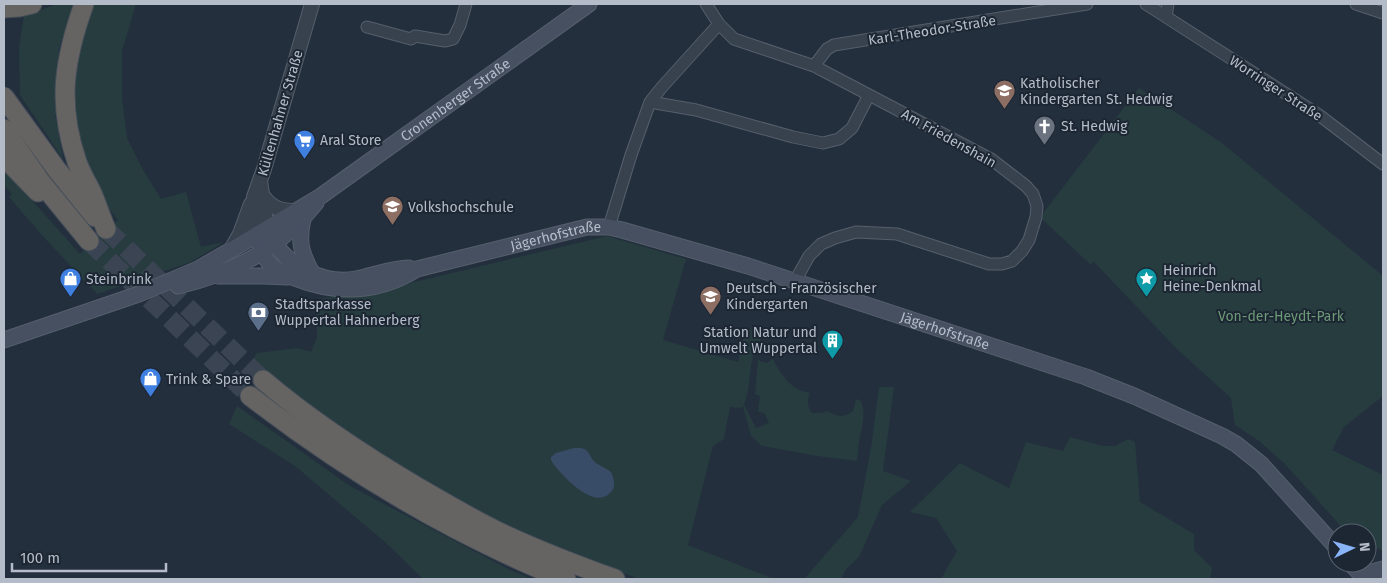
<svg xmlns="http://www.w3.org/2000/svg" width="1387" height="583" font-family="'Fira Sans',sans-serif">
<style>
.green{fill:#263c3f}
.water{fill:#394c67}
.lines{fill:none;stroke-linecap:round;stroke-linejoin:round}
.trunk-tunnel{stroke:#3a4453;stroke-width:19;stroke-dasharray:19 9;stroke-linecap:butt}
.minor-casing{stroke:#565f6c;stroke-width:13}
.tertiary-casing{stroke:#565f6c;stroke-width:16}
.secondary-casing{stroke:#565f6c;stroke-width:17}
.trunk-casing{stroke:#434c59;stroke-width:21}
.minor{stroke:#38414e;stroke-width:11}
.tertiary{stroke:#38414e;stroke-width:14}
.secondary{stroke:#465061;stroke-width:15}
.trunk{stroke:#656462;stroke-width:19}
.labels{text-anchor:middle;stroke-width:4;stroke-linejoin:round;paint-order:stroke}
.street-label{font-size:14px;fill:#b4bcc9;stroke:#1d2633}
.poi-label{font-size:14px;fill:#b4bcc9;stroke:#1d2633;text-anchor:start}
.park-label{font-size:14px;fill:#6b9a76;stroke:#1d2633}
</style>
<rect width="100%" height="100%" fill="#242f3e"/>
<path class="green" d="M57 4H75L59 48 55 113 63 159 20 95 19 47 24 16Z
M90 4H136L122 51V98L127 138 142 168 161 199 186 192 201 247 224 242 191 262 97 294 40 233 9 197 12 194 4 185V169L80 254 118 220 98 195 88 176 70 97Z
M1139 88 1222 143 1383 276V396L1344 427 1332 450 1383 475V551L1367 543V533H1347L1285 464 1259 441 1235 425 1231 398 1178 350 1093 261 1091 265 1042 219 1044 212Z
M607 236 686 259 663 340 738 362 746 328 762 333 757 351 753 356 751 366 748 391 744 405 756 428 769 423 765 414 760 412H758L760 396 755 394 758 359 762 362 767 363 773 359C781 375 791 390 810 393 807 400 807 406 812 413H821L827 411C837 417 844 418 853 411L856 399 861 401C866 414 862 425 860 437 858 445 858 453 857 461L817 456 762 446 751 436 743 406 741 408 730 407 724 439 713 446 688 545 774 579H639L558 548 461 503 247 368 257 353 298 348 311 352 317 337 316 299 374 292 410 283Z
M879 387H894L883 471 911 481 882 505 859 557 846 569 841 579H804L858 517 871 448Z
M237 406 350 486 508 569 532 579H423L386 543 295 466 229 424Z
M1070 437 1103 446H1115L1128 439 1135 442 1140 502 1194 534V550L1212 568 1210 579H941L957 551 936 518 910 512 960 463 1009 488 1026 442 1063 451Z"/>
<path class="water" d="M574 448C592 447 586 454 596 463 601 466 607 469 611 472 614 479 617 488 609 494 592 508 565 478 554 465L551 460V457L556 453Z"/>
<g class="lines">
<path class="trunk-tunnel" d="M106 229 263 380
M89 241 250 396"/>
<defs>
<path id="minor" d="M706 4 719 24 734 39 814 66 991 159 1026 186 1033 194 1037 206 1036 217 1029 240 1022 251 1012 261 1002 264H989L897 234 856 232 835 238 821 244 809 256 795 281
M1146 4 1319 115 1383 164
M1356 4 1383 13
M1166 17 1168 4
M367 27 411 39 415 36 445 41 453 39 460 25 466 4
M814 66 827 49 834 45 1087 4
M650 102 696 110 793 137 823 143 839 139 852 128 869 95
M609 227 631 155 650 102 662 87 719 24"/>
<path id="tertiary" d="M260 181 267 228
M263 196C271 208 281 211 295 211
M257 234 253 218 254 197 264 169 312 4
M231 250 240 234 251 204"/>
<g id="secondary">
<path d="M303 219C298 241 301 253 312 273"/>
<path id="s1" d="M257 234C260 244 262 255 269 263 276 271 286 274 295 278 338 295 378 293 417 269L587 227H609L622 230 748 266 1086 377 1134 396 1222 436 1236 444 1261 464 1337 548"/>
<path d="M271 237C287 266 323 285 356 279 373 276 391 268 409 268"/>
<path d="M218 276H262L288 277"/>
<path d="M178 286C234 273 279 249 316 203"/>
<path id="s2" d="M4 340 139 294 198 269 231 250 321 196 589 4"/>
<path d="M1350 563 1365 579"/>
<path d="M1362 575 1383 569"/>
</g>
<path id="trunk" d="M84 4C64 60 57 104 77 162 81 173 87 183 92 193 97 205 101 217 106 229
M4 8 19 7 32 4
M4 97 57 170 95 217
M4 129 40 181 89 241
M4 157 38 192
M263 380C311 421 365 456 419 488 445 503 472 519 499 532 537 550 576 565 615 579
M250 396C316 447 385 492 458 530 493 548 529 566 566 579"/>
</defs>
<use href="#minor" class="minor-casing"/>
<use href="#tertiary" class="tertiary-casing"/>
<use href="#secondary" class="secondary-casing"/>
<use href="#trunk" class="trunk-casing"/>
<use href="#minor" class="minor"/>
<use href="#tertiary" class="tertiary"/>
<use href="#secondary" class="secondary"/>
<use href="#trunk" class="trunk"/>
</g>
<defs>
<symbol id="school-pin" viewBox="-11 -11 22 30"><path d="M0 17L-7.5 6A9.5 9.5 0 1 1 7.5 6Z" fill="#8d6e63" stroke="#1d2633"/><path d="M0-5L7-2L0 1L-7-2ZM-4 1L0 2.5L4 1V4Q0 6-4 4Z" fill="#fff"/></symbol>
<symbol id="church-pin" viewBox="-11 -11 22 30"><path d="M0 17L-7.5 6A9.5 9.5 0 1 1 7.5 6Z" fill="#6b7280" stroke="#1d2633"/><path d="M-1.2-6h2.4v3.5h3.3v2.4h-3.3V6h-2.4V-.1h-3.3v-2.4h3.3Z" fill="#fff"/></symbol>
<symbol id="supermarket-pin" viewBox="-11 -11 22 30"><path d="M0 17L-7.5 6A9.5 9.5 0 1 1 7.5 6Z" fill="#3f7fe0" stroke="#1d2633"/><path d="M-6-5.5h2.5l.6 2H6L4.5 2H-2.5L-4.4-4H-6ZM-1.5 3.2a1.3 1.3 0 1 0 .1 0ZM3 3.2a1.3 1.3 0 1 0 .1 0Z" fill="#fff"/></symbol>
<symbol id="university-pin" viewBox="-11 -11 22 30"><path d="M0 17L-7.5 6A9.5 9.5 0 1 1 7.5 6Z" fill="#8d6e63" stroke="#1d2633"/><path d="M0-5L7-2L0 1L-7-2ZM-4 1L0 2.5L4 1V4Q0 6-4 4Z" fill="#fff"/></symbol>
<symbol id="sight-pin" viewBox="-11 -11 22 30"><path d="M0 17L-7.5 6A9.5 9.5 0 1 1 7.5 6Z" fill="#0f9aa8" stroke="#1d2633"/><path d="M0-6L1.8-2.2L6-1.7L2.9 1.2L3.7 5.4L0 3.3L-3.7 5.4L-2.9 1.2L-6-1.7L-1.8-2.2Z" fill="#fff"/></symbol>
<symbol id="shop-pin" viewBox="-11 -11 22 30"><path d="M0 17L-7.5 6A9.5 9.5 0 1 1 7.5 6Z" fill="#3f7fe0" stroke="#1d2633"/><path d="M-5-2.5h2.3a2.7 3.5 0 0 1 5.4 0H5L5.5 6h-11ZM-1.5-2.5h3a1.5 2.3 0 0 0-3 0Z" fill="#fff"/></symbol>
<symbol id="bank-pin" viewBox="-11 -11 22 30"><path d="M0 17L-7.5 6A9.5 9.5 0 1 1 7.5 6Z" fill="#5c6f8a" stroke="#1d2633"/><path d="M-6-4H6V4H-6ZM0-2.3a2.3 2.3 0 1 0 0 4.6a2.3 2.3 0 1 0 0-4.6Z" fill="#fff"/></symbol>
<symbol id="building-pin" viewBox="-11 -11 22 30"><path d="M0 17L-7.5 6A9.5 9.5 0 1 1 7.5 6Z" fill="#0f9aa8" stroke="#1d2633"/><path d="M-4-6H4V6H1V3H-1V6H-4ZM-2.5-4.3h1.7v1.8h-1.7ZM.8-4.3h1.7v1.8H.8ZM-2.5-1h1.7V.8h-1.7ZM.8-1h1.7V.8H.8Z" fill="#fff"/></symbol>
</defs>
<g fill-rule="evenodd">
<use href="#school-pin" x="992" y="78" width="25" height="34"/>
<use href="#church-pin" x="1032" y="114" width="25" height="34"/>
<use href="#supermarket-pin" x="292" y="128" width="25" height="34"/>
<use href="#university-pin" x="380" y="194" width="25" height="34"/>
<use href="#sight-pin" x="1134" y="266" width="25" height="34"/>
<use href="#shop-pin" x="58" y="266" width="25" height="34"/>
<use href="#school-pin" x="698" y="284" width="25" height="34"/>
<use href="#bank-pin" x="246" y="300" width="25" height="34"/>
<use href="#building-pin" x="820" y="328" width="25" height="34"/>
<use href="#shop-pin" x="138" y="366" width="25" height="34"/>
</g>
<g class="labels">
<g class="street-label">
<text transform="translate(932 30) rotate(-9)" y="5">Karl-Theodor-Straße</text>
<text transform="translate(1276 88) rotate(33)" y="5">Worringer Straße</text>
<text dy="5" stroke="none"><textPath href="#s2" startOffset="515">Cronenberger Straße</textPath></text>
<text transform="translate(280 113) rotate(-74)" y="5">Küllenhahner Straße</text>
<text transform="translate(949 138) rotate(29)" y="5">Am Friedenshain</text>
<text dy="5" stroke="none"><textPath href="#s1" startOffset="332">Jägerhofstraße</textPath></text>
<text dy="5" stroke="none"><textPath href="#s1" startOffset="738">Jägerhofstraße</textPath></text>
</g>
<g class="poi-label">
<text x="1020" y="88">Katholischer<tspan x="1020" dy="16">Kindergarten St. Hedwig</tspan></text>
<text x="1061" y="131">St. Hedwig</text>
<text x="320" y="145">Aral Store</text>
<text x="408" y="212">Volkshochschule</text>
<text x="1163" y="275">Heinrich<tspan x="1163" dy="16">Heine-Denkmal</tspan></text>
<text x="86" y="284">Steinbrink</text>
<text x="726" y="293">Deutsch - Französischer<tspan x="726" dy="16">Kindergarten</tspan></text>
<text x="275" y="309">Stadtsparkasse<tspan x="275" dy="16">Wuppertal Hahnerberg</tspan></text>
<text x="817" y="337" text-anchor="end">Station Natur und<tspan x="817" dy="16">Umwelt Wuppertal</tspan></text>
<text x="166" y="384">Trink &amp; Spare</text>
</g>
<g class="park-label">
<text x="1281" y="321">Von-der-Heydt-Park</text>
</g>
</g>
<rect width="1387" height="583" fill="none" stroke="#b4bcc9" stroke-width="10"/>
<g transform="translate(1352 548) rotate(85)"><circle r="24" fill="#1d2633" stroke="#59626f"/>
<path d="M0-4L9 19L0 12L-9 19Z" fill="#8ab4f8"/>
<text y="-8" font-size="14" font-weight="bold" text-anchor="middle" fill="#b4bcc9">N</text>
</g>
<path d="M12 563v8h154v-8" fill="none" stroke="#b4bcc9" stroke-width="2.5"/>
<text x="20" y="563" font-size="15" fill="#b4bcc9" stroke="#1d2633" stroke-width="4" paint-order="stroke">100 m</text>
</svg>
